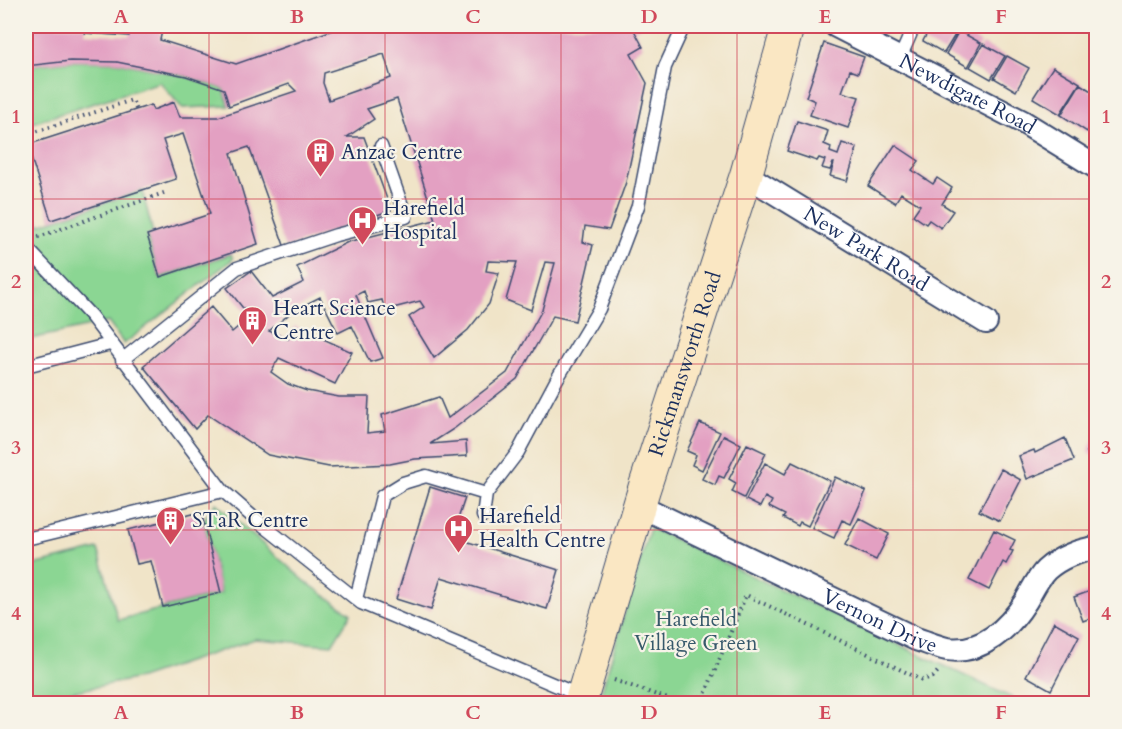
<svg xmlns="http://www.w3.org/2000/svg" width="1122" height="729" font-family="Cardo,serif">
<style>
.green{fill:#8bd693;stroke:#538278;stroke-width:1.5}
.building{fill:#e3a0c2;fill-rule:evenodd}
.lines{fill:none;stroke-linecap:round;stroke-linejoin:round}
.lane-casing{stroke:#3b4a6e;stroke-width:15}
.street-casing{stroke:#3b4a6e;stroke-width:26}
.secondary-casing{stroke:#3b4a6e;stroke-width:34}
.path{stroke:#3b4a6e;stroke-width:4;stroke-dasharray:1.5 4.5;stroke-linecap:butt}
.lane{stroke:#fff;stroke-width:12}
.street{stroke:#fff;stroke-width:22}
.secondary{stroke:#fae7c3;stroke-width:32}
.grid{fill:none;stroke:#d1495b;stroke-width:1.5;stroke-opacity:0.55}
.labels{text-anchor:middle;stroke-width:4.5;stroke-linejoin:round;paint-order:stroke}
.street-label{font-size:21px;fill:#1b2f5e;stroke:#f7f3e8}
.poi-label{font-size:21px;fill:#1b2f5e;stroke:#f7f3e8;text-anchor:start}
.park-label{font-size:21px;fill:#37596b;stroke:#f7f3e8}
.neatline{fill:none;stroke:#d1495b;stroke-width:2}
.grid-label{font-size:20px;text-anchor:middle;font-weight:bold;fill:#d1495b}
</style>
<rect width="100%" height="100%" fill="#f7f3e8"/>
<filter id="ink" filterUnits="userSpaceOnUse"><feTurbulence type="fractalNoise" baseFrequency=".0167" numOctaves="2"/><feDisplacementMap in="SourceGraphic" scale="12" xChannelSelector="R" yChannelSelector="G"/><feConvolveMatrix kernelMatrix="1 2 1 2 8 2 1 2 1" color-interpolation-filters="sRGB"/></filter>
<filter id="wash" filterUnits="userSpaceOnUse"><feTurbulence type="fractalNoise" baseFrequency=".008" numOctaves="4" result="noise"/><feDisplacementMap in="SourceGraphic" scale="24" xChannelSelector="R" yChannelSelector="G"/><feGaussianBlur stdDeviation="1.35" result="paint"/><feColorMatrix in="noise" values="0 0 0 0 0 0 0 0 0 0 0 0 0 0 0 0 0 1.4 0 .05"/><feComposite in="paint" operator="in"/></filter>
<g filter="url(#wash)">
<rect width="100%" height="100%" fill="#f0e4c8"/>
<path class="green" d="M70 61 117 62 185 76 224 89 229 106 182 108 160 82 26 125V66Z
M26 182 39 225 142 190 153 233 147 236 160 277 231 254 233 259 124 344 108 322 26 340Z
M216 503 306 582 351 614 332 645 255 639 140 678 51 696 26 688V567L98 549 118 620 221 593 203 521Z
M650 528 1023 703H598Z"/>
<g id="blocks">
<path class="building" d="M30 26H85V33L129 36 131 26H163L160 40 236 64 344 26H644L634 30 643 47 631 54 647 83 626 182 609 230 585 226 583 242 593 245 575 321 553 316 517 379 455 428 430 444 466 441 467 456 415 459 390 464 329 467 268 455 208 415 195 429 143 366 211 307 232 332 250 317 227 288 251 271 272 298 304 282 297 267 348 242 435 220 397 99 367 109 374 119 347 137H364L391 210 285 248 249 147 231 153 258 244 160 277 147 235 210 214 183 134 163 140 176 179 51 220 27 145 151 105 153 110 174 102 180 117H218L296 91 289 84 229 106 224 89 186 76 117 62 70 61 26 66V39L31 38ZM384 54 391 78 329 100 323 83 324 73ZM488 261 517 262 506 300 531 310 545 262 555 263 542 310 507 373 448 418 439 397 382 415 385 431 367 433 369 397H339L307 391 288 384 271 372 279 358 335 384 352 352 295 326 288 339 269 331 293 311 320 297 338 333 352 326 370 362 383 358 356 295 364 291 368 303 382 300 385 310 420 301 424 307 409 317 434 358 468 330 489 304 499 273 486 271Z
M931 26H949L958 30 944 53 923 41Z
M959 31 981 43 968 67 946 54Z
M824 43 864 57 858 73 850 70 842 92 859 97 848 128 810 115 815 101 806 97Z
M983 44 1005 56 991 79 970 67Z
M1007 56 1029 68 1016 91 994 78Z
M1053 67 1080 83 1060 114 1033 98Z
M1080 84 1096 94V117L1087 132 1061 115Z
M797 121 828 131 824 144 831 147 830 152 838 155 842 143 857 148 847 181 830 176 834 163H833L830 170 822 168 825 160 819 158 817 161 787 151Z
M895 145 919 161 912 170 933 184 937 178 952 188 942 204 953 211 941 228 929 220 926 224 913 215 920 205 901 193 895 203 868 186Z
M700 423 720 432 702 470 692 465 696 455 687 451Z
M1096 434V456L1087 452Z
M724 435 741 444 724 478 719 476 715 485 702 479Z
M1065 438 1074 460 1027 479 1019 456 1034 450 1035 453Z
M747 444 766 453 744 498 732 492 736 483 729 479Z
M792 462 830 481 808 526 800 522 798 526 783 518 785 515 769 507 772 501 765 497 760 507 746 500 765 463 785 474Z
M1001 469 1021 480 1000 521 979 511Z
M835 477 866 491 851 524 842 520 834 538 812 528Z
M430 487 465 498 452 537 559 570 547 609 441 577 431 610 396 599Z
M201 512 221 593 163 607 151 561 137 564 128 530Z
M859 518 889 534 876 560 845 545Z
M994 530 1015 540 1010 550 1013 551 1006 564 1003 562 989 590 969 580Z
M1096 589V616L1083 621 1074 597Z
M1054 622 1079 636 1051 690 1026 676Z"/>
</g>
</g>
<g filter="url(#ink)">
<use href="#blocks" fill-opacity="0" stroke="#3b4a6e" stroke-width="1.5"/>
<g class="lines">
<defs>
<path id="lane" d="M900 58 914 26
M26 247 91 316 223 491 254 518 361 603 581 696
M122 360 237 268 336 235 406 217 381 146
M26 366 110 344
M483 516 486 494
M26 539 223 491
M356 599 382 496 403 483 426 476 486 494 518 452 557 379 599 309 638 206 665 67 682 30V26"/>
<g id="street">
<path id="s1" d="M836 26 1023 122 1096 167"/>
<path id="s2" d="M746 175 986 322"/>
<path id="s3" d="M640 506 916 639C926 642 937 647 947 649 982 654 1009 628 1026 601 1032 591 1037 579 1046 570 1059 558 1079 550 1096 548"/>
</g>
<g id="secondary">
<path id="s4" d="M580 704 644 489 746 175 788 26"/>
</g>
</defs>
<use href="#lane" class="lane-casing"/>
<use href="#street" class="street-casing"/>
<use href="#secondary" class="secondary-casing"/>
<path class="path" d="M26 135 132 100 136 109
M38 237 164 193
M614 680 682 704
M701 704 746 595 922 680 933 677 940 669"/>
<use href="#lane" class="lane"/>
<use href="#street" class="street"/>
<use href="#secondary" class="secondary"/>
</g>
</g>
<path class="grid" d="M209 26V704M385 26V704M561 26V704M737 26V704M913 26V704M26 199H1096M26 364H1096M26 530H1096"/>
<defs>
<symbol id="building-pin" viewBox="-11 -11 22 30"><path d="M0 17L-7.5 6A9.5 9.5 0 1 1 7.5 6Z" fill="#d1495b" stroke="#f7f3e8"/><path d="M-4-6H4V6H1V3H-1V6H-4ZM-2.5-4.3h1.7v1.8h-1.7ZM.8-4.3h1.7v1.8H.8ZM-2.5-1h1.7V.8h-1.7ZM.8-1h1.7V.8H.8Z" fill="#fff"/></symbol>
<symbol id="hospital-pin" viewBox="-11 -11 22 30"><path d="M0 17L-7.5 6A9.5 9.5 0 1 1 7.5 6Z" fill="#d1495b" stroke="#f7f3e8"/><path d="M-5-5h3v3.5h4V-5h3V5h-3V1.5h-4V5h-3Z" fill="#fff"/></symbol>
</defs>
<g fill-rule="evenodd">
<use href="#building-pin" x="304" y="136" width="33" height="45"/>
<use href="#hospital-pin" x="346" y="204" width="33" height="45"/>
<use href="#building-pin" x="236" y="304" width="33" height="45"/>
<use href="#building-pin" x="154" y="504" width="33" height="45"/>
<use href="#hospital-pin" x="442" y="512" width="33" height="45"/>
</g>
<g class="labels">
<g class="street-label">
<text dy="7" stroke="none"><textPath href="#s1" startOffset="148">Newdigate Road</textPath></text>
<text dy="7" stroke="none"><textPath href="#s2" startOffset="141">New Park Road</textPath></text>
<text dy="7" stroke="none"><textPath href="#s4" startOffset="356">Rickmansworth Road</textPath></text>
<text dy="7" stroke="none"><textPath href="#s3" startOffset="266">Vernon Drive</textPath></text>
</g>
<g class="poi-label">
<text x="341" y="159">Anzac Centre</text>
<text x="383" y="215">Harefield<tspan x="383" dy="24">Hospital</tspan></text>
<text x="273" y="315">Heart Science<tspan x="273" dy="24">Centre</tspan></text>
<text x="479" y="523">Harefield<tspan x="479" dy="24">Health Centre</tspan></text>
<text x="192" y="527">STaR Centre</text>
</g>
<g class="park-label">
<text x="696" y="626">Harefield<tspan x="696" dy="24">Village Green</tspan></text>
</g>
</g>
<rect width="1122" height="729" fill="none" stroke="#f7f3e8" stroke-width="66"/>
<rect x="33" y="33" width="1056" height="663" class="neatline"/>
<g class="grid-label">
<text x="121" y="23">A</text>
<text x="297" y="23">B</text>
<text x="473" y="23">C</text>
<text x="649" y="23">D</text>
<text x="825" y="23">E</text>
<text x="1001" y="23">F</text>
<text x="16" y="123">1</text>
<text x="1106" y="123">1</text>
<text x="16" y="288">2</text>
<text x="1106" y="288">2</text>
<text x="16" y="454">3</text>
<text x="1106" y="454">3</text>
<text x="16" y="620">4</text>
<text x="1106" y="620">4</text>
<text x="121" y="719">A</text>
<text x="297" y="719">B</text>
<text x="473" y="719">C</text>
<text x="649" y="719">D</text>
<text x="825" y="719">E</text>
<text x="1001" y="719">F</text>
</g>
</svg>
